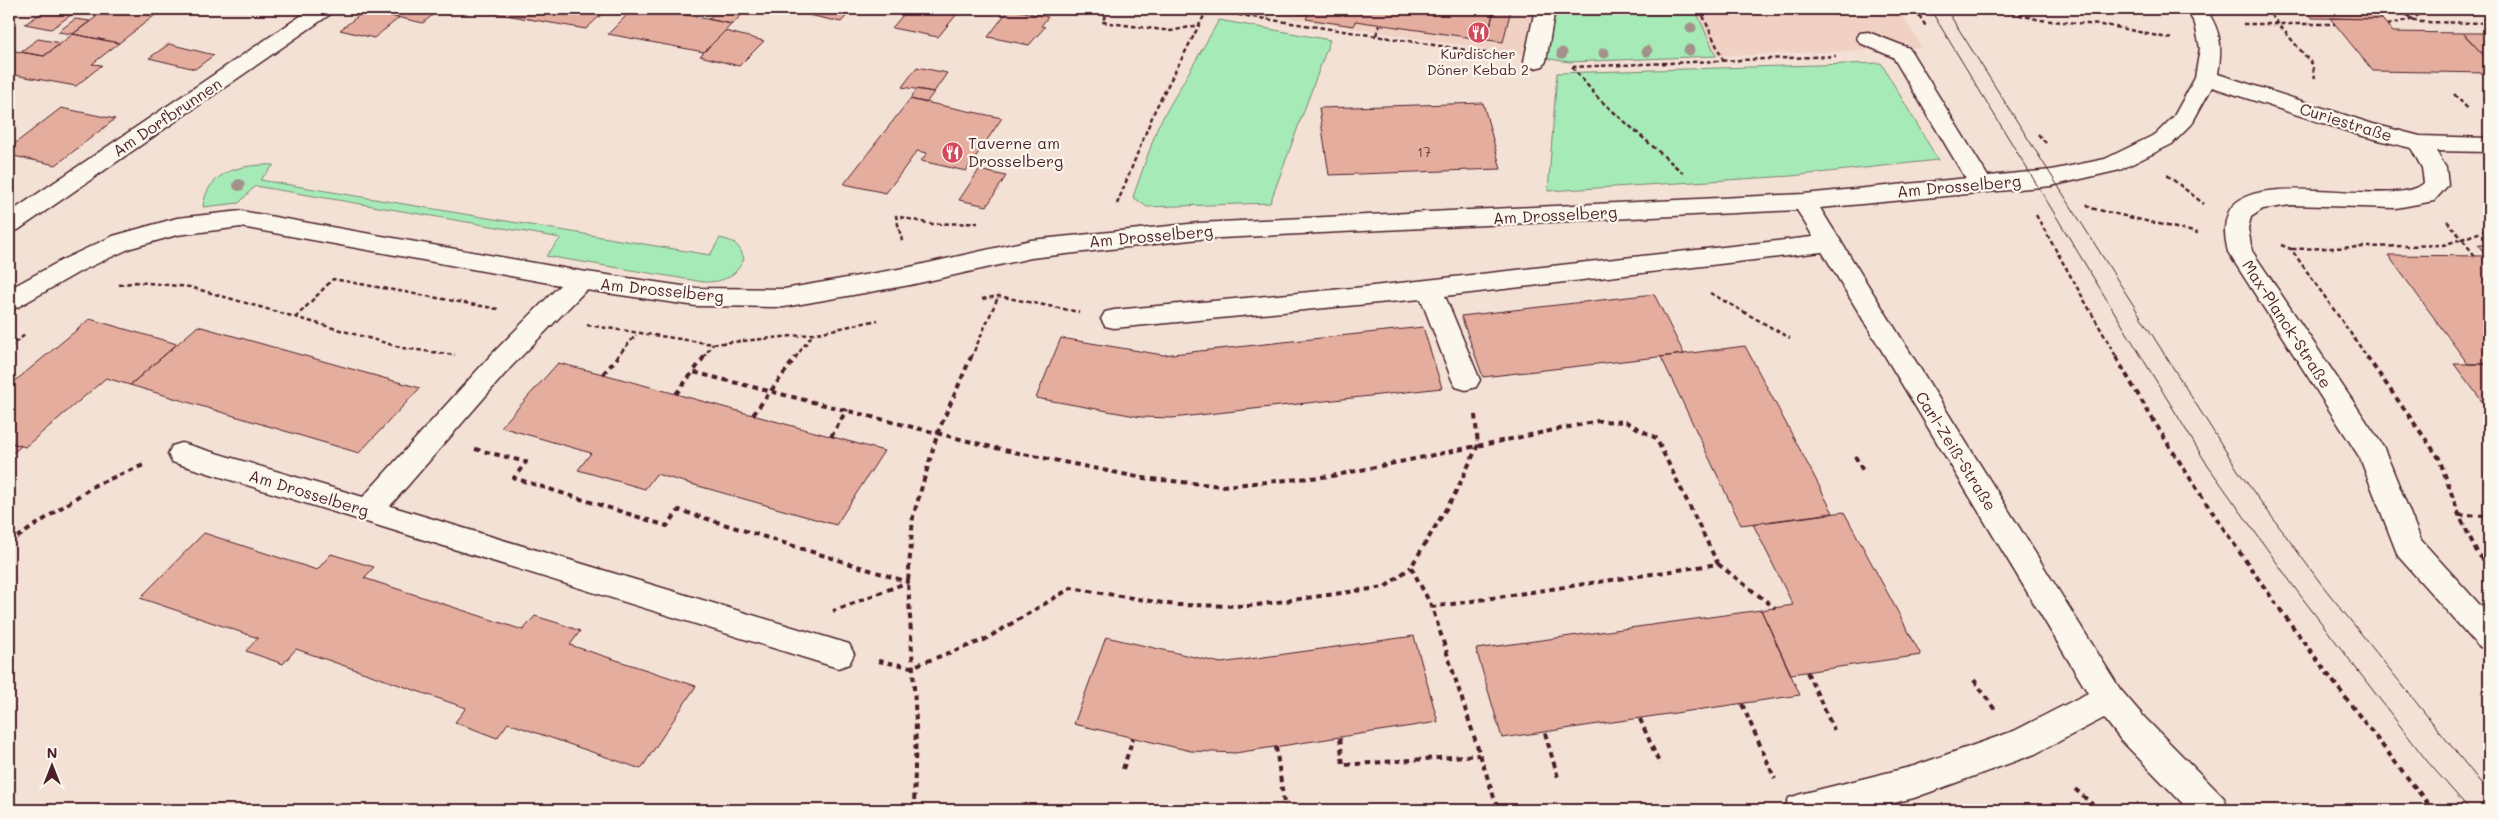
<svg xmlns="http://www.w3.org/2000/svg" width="2498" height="819" font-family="Mali,sans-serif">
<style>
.built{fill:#f0d1c4}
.green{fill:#a6ebb7;stroke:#788571}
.building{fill:#e5ad9e;stroke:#4a1f2b}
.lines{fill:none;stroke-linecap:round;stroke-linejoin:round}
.lane-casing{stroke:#4a1f2b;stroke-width:3}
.street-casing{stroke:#4a1f2b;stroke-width:3}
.path-far1{stroke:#4a1f2b;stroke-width:2.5;stroke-dasharray:4.5 3;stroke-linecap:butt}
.path{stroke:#4a1f2b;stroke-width:4;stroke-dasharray:5.5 4.5;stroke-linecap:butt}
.lane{fill:#fbf7ec;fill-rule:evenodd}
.street{fill:#fbf7ec;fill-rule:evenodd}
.tram{stroke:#4a1f2b;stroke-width:1}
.tree{fill:#a3928b}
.labels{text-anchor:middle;stroke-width:4.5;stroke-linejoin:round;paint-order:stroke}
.far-poi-label{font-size:14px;fill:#4a1f2b;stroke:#fbf7ec}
.number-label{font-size:14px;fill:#714248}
.street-label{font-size:16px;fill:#4a1f2b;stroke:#fbf7ec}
.poi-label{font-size:16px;fill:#4a1f2b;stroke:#fbf7ec;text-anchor:start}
</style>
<rect width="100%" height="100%" fill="#f4e1d5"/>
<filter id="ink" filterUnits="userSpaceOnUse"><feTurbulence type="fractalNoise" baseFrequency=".02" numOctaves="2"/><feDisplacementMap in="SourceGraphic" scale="10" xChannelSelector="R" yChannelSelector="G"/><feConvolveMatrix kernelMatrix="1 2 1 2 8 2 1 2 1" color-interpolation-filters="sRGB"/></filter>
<g filter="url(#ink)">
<path class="built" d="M1232 9H1899L1922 48 1569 62Z"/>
<path class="green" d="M1552 9H1695L1716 56 1569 62 1544 58Z
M2425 9H2489V13H2440Z
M1219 20 1330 40 1270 203 1147 207 1133 197 1158 126Z
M1881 63 1938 160 1791 176 1548 191 1557 73Z
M274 165 260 180 710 255 720 238C734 241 740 245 744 259 735 277 724 282 704 282L546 256 561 238 255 186 239 203 203 207C207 170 243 164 274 165Z"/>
<path class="building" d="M107 9H163L119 43 73 34Z
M368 9H440L423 23 366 10Z
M471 9H607L586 29Z
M633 9H656L732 24 704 52 608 34Z
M719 9H748L732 24 708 19Z
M781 9H853L841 22Z
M908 9H933L957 14 938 37 892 28Z
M1009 9 1048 17 1041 26 1045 27 1029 45 988 37Z
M1267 9H1494L1487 40 1355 21 1354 26 1306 19 1308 15Z
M1494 9H1511L1503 42 1487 40Z
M2305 9H2373L2382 19 2312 18Z
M366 10 399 18 374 38 340 30Z
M45 11 71 15 51 29 25 24Z
M2330 18 2382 19 2393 32 2463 33 2489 61V73L2373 71Z
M75 19 90 21 73 34 58 32Z
M725 31 764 41 739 66 700 56Z
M2463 33H2489V61Z
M73 34 119 43 92 64 102 65 76 86 9 74V50L44 56Z
M38 39 61 43 44 56 20 52Z
M169 44 214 55 195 69 149 58Z
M917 67 947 73 934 92 902 87Z
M917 89 934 92 926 103 910 99Z
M910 99 1002 118 966 171 921 161 927 153 917 151 886 193 844 184Z
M1483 103 1501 169 1329 175 1319 108Z
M61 108 115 119 56 165 9 155V148Z
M979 170 1006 176 987 206 959 200Z
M2478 245H2489V259Z
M2388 255 2487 256 2489 259V364H2468Z
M1654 294 1684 354 1483 377 1461 316Z
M90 319 177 344 130 385 106 378 25 447 9 442V386Z
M198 326 380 377 420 388 359 453 130 385Z
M1423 327 1442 388 1172 418 1141 417 1036 398 1061 338 1163 355Z
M1745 346 1814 476 1833 513 1741 525 1661 357Z
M558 363 603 374 884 451 836 525 656 474 645 489 578 470 591 453 501 427Z
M2454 364H2489V412L2476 393Z
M9 442 21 446 9 457Z
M1844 512 1921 655 1791 674 1761 610 1793 605 1753 524Z
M204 533 317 570 331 554 374 567 364 578 523 630 535 616 558 623 580 631 570 645 696 686 641 769 508 723 497 738 455 722 466 708 296 649 283 664 246 651 258 638 140 598Z
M1761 610 1800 695 1502 738 1476 649Z
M1414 636 1438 722 1235 753 1191 751 1074 724 1106 637 1221 663Z"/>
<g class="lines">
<defs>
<path id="lane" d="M1868 32 1909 48 1992 183 1988 189 1980 191 1972 189 1893 57 1860 43 1857 38 1860 33Z
M1830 235 1839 238 1842 244 1839 250 1445 296 1480 380 1476 387 1466 390 1456 387 1452 380 1421 299 1114 328 1105 326 1101 319 1105 312 1114 310 1364 287Z"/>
<path id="street" d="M311 9H335L332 13 18 230 9 232V213Z
M1535 9H1555L1546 61 1543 66 1535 68 1527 66 1524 61Z
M2186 9H2206C2222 33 2222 47 2218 74L2373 124 2420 136 2489 138V152L2436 151 2446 168 2448 185 2434 201 2396 208 2291 205 2263 209 2251 217 2248 228 2252 251 2383 446 2421 540 2489 615V650L2478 646 2398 556 2360 458 2228 252C2225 239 2223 227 2228 214 2246 164 2396 211 2424 183L2422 168 2411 148 2359 135 2212 87 2191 125 2172 144 2120 170 2051 186 1820 208 2120 689 2145 718 2224 798 2229 810H2189L2121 740 2104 718 2035 754 1914 798 1865 810H1784L1789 798 1801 794 1914 766 2014 731 2088 693 1797 210 1199 239 1031 258 910 285 784 307 696 306 586 290 510 368 390 506 849 644 854 654 849 664 838 668 182 465 172 462 168 454 172 446 182 443 363 497 492 354 560 285 241 227 177 235 131 248 81 271 18 307 9 310V289L64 259 113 236 177 218 241 211 580 271 696 288 784 289 910 267 1031 240 1199 223 1804 194 2051 170 2105 159 2156 134 2174 116 2195 78 2200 48 2195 24Z"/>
</defs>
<use href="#lane" class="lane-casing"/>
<use href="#street" class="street-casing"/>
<path class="path-far1" d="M1109 9 1102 22 1171 31 1199 25
M1201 9 1499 55
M1700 9 1723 60
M1915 9 1927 28
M1997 9 2040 20 2111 26 2172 39
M2266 9 2312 64 2315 78
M2402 9 2411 19 2421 22 2489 23
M2243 24H2335
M2387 25 2411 19 2430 9
M1376 35 1380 25
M1572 67 1836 56
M1572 67 1599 99 1683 173
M2454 94 2469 110
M2038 134 2046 143
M2167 175 2204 204
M1117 204 1155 110 1207 10
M2087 204 2090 208 2198 233
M2036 215 2117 358
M2447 221 2462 239 2489 229
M902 241 896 216 931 224 978 223
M2281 245 2291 249 2368 358
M2292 249 2443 245 2462 239 2475 256
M119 285 137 282 190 287 403 348 455 355
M1710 293 1790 338
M982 299 998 296 1079 312
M295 318 333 279 498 309
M587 325 713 344 813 334 878 320
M9 347 26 334
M616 358 636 335
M703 358 713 344
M795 358 813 334
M971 358 999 295"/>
<path class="path" d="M704 357 693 372 1004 450 1143 478 1222 486 1332 476 1598 421 1626 422 1656 438 1718 564 1432 607
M2116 357C2208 518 2318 665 2433 810
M2367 357 2439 458 2459 515 2478 554 2489 566
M603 374 618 357
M676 394 693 372
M753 415 796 357
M1475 415 1478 445 1455 494 1411 567 1432 607 1498 810
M831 437 847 409
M475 449 526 462 514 478 667 526 679 510 908 582 833 611
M1855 456 1863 471
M2459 515 2489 516
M9 543 95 485 146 464
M1718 564 1775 608
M878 661 911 667 984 640 1071 588 1175 605 1249 606 1385 587 1411 567
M1807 672 1834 730
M1974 680 1995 710
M1742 704 1775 779
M1640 719 1660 765
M1545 733 1559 781
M1340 738 1343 765 1479 755
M1276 747 1285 810
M1123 769 1133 738
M2075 789 2099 810
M914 810 916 722 908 582 913 517 938 432 971 357"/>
<use href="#lane" class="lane"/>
<use href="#street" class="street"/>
<path class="tram" d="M1930 9 2208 466 2297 591 2427 761 2470 810
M1946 9 2239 472 2322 585 2489 793"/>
</g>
<g class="tree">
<circle cx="1691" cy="28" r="5.5"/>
<circle cx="1689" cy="50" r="5.5"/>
<circle cx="1647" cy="51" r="5.5"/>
<circle cx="1562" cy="53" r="5.5"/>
<circle cx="1604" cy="53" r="5.5"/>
<circle cx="239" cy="185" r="6"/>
</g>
</g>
<defs>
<symbol id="restaurant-disc" viewBox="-11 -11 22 22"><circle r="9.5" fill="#d1495b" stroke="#fbf7ec"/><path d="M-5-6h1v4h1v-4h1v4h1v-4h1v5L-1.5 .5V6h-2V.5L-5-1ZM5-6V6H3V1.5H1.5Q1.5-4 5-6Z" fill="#fff"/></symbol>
</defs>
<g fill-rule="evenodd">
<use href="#restaurant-disc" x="1466" y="20" width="25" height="25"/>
<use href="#restaurant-disc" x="940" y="140" width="25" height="25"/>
</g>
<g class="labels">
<g class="far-poi-label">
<text x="1478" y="59">Kurdischer<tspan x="1478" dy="16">Döner Kebab 2</tspan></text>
</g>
<g class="number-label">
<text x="1424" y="157">17</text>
</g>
<g class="street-label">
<text transform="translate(167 117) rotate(-34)" y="6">Am Dorfbrunnen</text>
<text transform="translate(2346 122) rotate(17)" y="6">Curiestraße</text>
<text transform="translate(1959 186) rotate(-5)" y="6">Am Drosselberg</text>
<text transform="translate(1555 215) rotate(-3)" y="6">Am Drosselberg</text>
<text transform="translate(1151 236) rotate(-5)" y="6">Am Drosselberg</text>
<text transform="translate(662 290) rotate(6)" y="6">Am Drosselberg</text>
<text transform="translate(2287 324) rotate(57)" y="6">Max-Planck-Straße</text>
<text transform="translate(1956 451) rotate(58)" y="6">Carl-Zeiß-Straße</text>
<text transform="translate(309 493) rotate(17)" y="6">Am Drosselberg</text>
</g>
<g class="poi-label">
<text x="968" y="149">Taverne am<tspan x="968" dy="18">Drosselberg</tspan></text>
</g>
</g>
<rect width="2498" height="819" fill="none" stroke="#fbf7ec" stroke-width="30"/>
<rect x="15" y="15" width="2468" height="789" fill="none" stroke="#4a1f2b" stroke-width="2" filter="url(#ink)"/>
<g transform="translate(52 766)" stroke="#fbf7ec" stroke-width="4" paint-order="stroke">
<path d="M0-4L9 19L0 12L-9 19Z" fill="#4a1f2b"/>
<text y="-8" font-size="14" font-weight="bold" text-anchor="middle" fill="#4a1f2b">N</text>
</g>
</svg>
